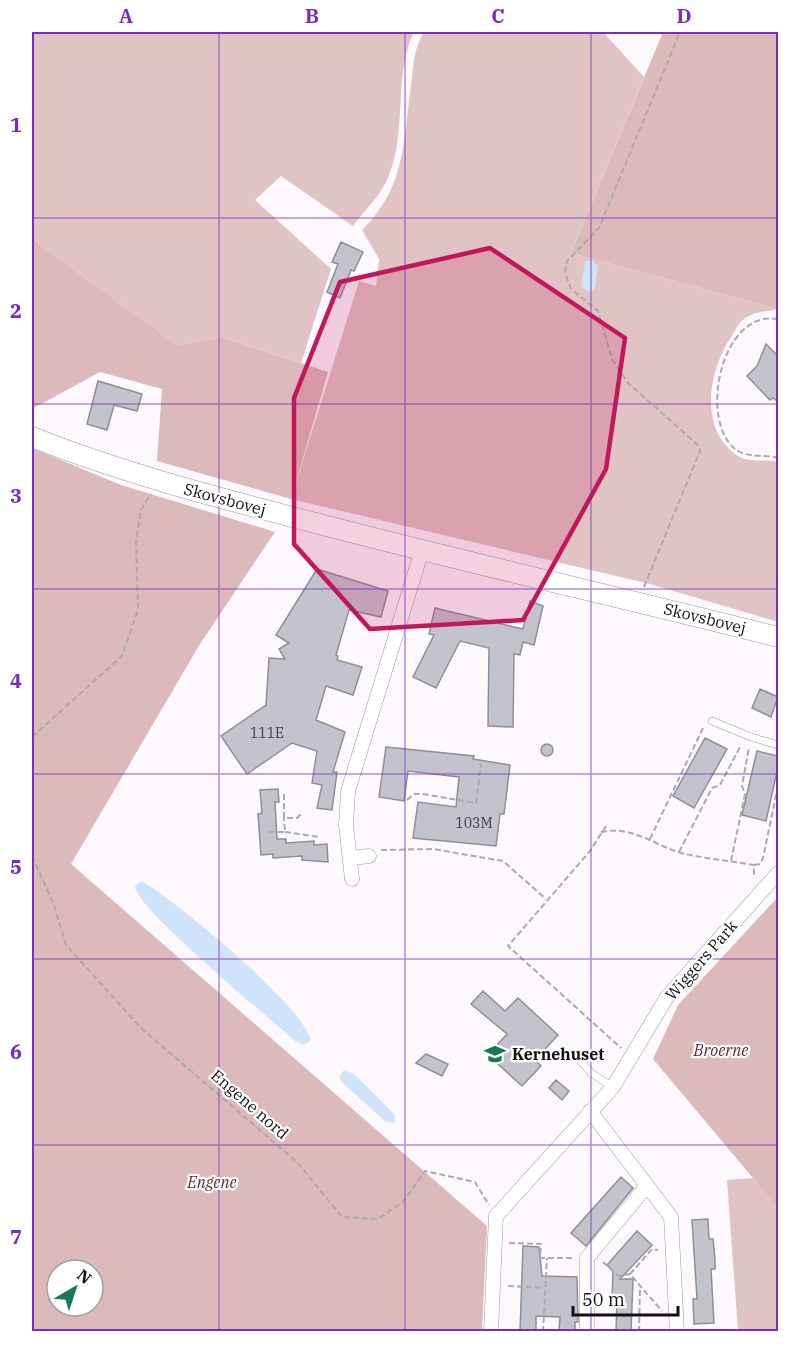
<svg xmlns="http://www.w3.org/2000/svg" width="810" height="1363" font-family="'IBM Plex Serif',serif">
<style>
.green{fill:#e0c3c3}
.forest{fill:#ddbaba;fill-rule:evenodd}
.water{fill:#cfe3fb}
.building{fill:#c3c3ce;stroke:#8f8f99;stroke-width:1.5}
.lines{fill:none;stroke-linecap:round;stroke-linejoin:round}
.lane-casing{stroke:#9d97a0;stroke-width:8}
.street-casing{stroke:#9d97a0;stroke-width:15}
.secondary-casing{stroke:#9d97a0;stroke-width:21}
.path{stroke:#ada9ae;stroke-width:2;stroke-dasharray:6 3;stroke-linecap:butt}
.lane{stroke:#fff;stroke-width:7}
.street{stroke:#fff;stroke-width:14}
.secondary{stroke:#fff;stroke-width:20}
.marked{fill:#c2185b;fill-opacity:0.2;stroke:#c2185b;stroke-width:4.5;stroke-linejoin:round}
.grid{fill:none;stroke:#7b2cbf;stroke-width:1.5;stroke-opacity:0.55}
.labels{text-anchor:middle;stroke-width:4.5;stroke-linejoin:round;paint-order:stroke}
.number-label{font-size:14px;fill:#3e3d42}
.street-label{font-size:16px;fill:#121013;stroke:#fff}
.park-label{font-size:16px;font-style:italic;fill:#5c2c2f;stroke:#fff}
.poi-label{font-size:16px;font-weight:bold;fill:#121013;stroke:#fff;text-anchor:start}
.neatline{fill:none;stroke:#7b2cbf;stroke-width:2}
.grid-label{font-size:20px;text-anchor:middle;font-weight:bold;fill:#7b2cbf}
</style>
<rect width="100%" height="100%" fill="#fcf8fe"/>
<path class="green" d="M32 32H414C392 77 409 134 386 182 379 197 363 212 353 226L281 176 255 200 331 269 301 363 222 337 177 345 32 239Z
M424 32H603L644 77 571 253 778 309C767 312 755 311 744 319 739 322 736 329 733 334 709 368 697 429 738 456 751 464 764 458 778 462V622L650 584 291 499 359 281 376 286 379 259 362 230C406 187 403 142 411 85 414 62 413 52 424 32Z
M753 1178 778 1208V1331H738L727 1180Z"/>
<path class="forest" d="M663 32H778V309L571 253Z
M32 239 177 345 222 337 328 372 291 499 157 461 162 389 100 372 32 409Z
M32 448 121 485 275 532 200 644 71 864 487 1226 482 1331H32ZM57 1270H93V1306H57Z
M778 897V1208L653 1059 678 1005Z"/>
<path class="water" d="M592 260 598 266 595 288 590 292 581 287 585 261Z
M142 881C177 902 301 1004 311 1040L304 1045 295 1041C270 1018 135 908 135 886Z
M344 1070 354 1074 395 1115 394 1123 386 1122 342 1082 339 1077Z"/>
<path class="building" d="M341 242 363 252 354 271 351 270 340 298 327 292 338 264 332 262Z
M766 344 778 356V402L773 398 770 400 747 376 757 366Z
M98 381 142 394 137 411 114 405 107 430 87 424Z
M317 569 388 591 381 617 349 610 336 655 338 656 337 660 362 667 353 695 326 686 316 720 345 732 333 772H337L332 810 317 808 322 785 312 783 317 751 292 743 247 774 221 736 266 705 269 658 285 659 279 649 289 643 276 635Z
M530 601 543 606 534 645 523 642 520 655 514 654 513 727 488 726 489 648 460 641 436 688 413 677 434 635 429 634 435 608 523 629Z
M760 689 778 697 771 717 752 708Z
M705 738 727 749 694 808 673 796Z
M541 750a6 6 0 1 1 12 0a6 6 0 1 1-12 0Z
M386 747 474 756 473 759 510 765 504 814H500L496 846 413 838 418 802 456 807 459 777 408 771 404 801 379 797Z
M757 751 778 756V767L766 821 742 815Z
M278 789 279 802H275L277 839H286V843L314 841V845L327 844 328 862 302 860V856L273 858V854L261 855 258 814 262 813 260 790Z
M483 991 505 1011 518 998 558 1035 535 1060 541 1066 522 1086 488 1055 507 1034 471 1004Z
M426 1054 448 1064 442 1076 416 1063Z
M556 1080 569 1091 562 1100 549 1088Z
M621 1177 633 1188 586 1246 571 1233Z
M708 1219 709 1239H713L715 1259V1269H711L714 1323 694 1324 693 1299H697L692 1220Z
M637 1231 652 1245 620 1279H633L631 1332H616L617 1299H612L613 1271 607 1265Z
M523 1246 539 1247 542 1276 577 1277 578 1322H575V1332H559L560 1317 536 1316V1332H520Z"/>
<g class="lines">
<defs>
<path id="lane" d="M712 721 751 737 778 745
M579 1059 591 1073 613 1087"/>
<path id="street" d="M351 858 369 856
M352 879 346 825 348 791 422 550
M590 1111 671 1217 677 1332
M491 1332 496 1216 613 1087 667 997 778 873
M587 1332V1258L646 1187"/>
<path id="secondary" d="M32 437C128 475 227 500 327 526 477 565 628 599 778 637"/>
</defs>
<use href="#lane" class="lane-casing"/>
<use href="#street" class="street-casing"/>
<use href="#secondary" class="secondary-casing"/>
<path class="path" d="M778 319C720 309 697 425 738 451 750 458 765 454 778 458
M644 587 700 451 699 446 628 383 612 359 598 311 571 289 565 273 567 261 599 228 680 32
M32 737 122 656 138 610 136 541 141 510 151 494
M284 794V818H297L302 813
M407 800 414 794H423L476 803 481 764
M606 826 590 851 508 946 621 1048
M269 832H285L284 818
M285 832 320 837
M601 832C634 825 656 847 685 854 708 859 731 861 754 865V878
M650 839 703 728
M381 850 433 849 503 861 546 899
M679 852 712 788 720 785 741 745
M32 856 54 905 66 945 141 1028 297 1162 342 1217 378 1219 403 1202 425 1171 475 1182 489 1205
M731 861 745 794 742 786 749 747
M754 865 760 864 763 858 778 786
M509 1243 541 1244 540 1258H573
M603 1262 618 1276 630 1274 662 1311
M630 1274 652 1249 658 1250
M508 1286 544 1288
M543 1332 547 1258
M639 1332 640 1286"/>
<use href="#lane" class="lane"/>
<use href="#street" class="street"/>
<use href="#secondary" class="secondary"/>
</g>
<path class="marked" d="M490 248 625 338 606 469 523 620 370 629 294 544V398L340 282Z"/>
<path class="grid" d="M219 32V1332M405 32V1332M591 32V1332M32 218H778M32 404H778M32 589H778M32 774H778M32 959H778M32 1145H778"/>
<defs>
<symbol id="school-bare" viewBox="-9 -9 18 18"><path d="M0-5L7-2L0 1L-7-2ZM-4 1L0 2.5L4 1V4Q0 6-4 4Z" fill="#177a52" stroke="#fff" stroke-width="2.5" paint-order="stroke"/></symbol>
</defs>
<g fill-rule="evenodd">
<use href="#school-bare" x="480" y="1039" width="30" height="30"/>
</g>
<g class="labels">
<g class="number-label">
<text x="267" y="738">111E</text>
<text x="474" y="828">103M</text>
</g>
<g class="street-label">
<text transform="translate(225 499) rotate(15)" y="6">Skovsbovej</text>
<text transform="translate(705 618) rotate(14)" y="6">Skovsbovej</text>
<text transform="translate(701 960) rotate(-49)" y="6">Wiggers Park</text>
<text transform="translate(250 1104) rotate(41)" y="6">Engene nord</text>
</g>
<g class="park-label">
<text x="721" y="1056">Broerne</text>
<text x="212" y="1188">Engene</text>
</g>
<g class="poi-label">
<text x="512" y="1060">Kernehuset</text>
</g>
</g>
<rect width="810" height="1363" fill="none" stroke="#ffffff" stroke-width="66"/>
<g transform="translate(75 1288) rotate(39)"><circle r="28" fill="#ffffff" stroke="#a09fa1" stroke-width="1.5"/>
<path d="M0-4.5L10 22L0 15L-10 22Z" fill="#177a52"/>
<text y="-9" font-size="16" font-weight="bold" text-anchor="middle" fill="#121013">N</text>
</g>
<path d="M573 1306v9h105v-9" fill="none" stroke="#121013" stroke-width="3"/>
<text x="582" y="1306" font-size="18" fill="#121013" stroke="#ffffff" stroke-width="4.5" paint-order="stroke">50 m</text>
<rect x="33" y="33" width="744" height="1297" class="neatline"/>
<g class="grid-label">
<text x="126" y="23">A</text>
<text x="312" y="23">B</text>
<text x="498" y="23">C</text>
<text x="684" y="23">D</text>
<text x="16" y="132">1</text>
<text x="16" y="318">2</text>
<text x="16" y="503">3</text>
<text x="16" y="688">4</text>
<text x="16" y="874">5</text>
<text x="16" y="1059">6</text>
<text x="16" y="1244">7</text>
</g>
</svg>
